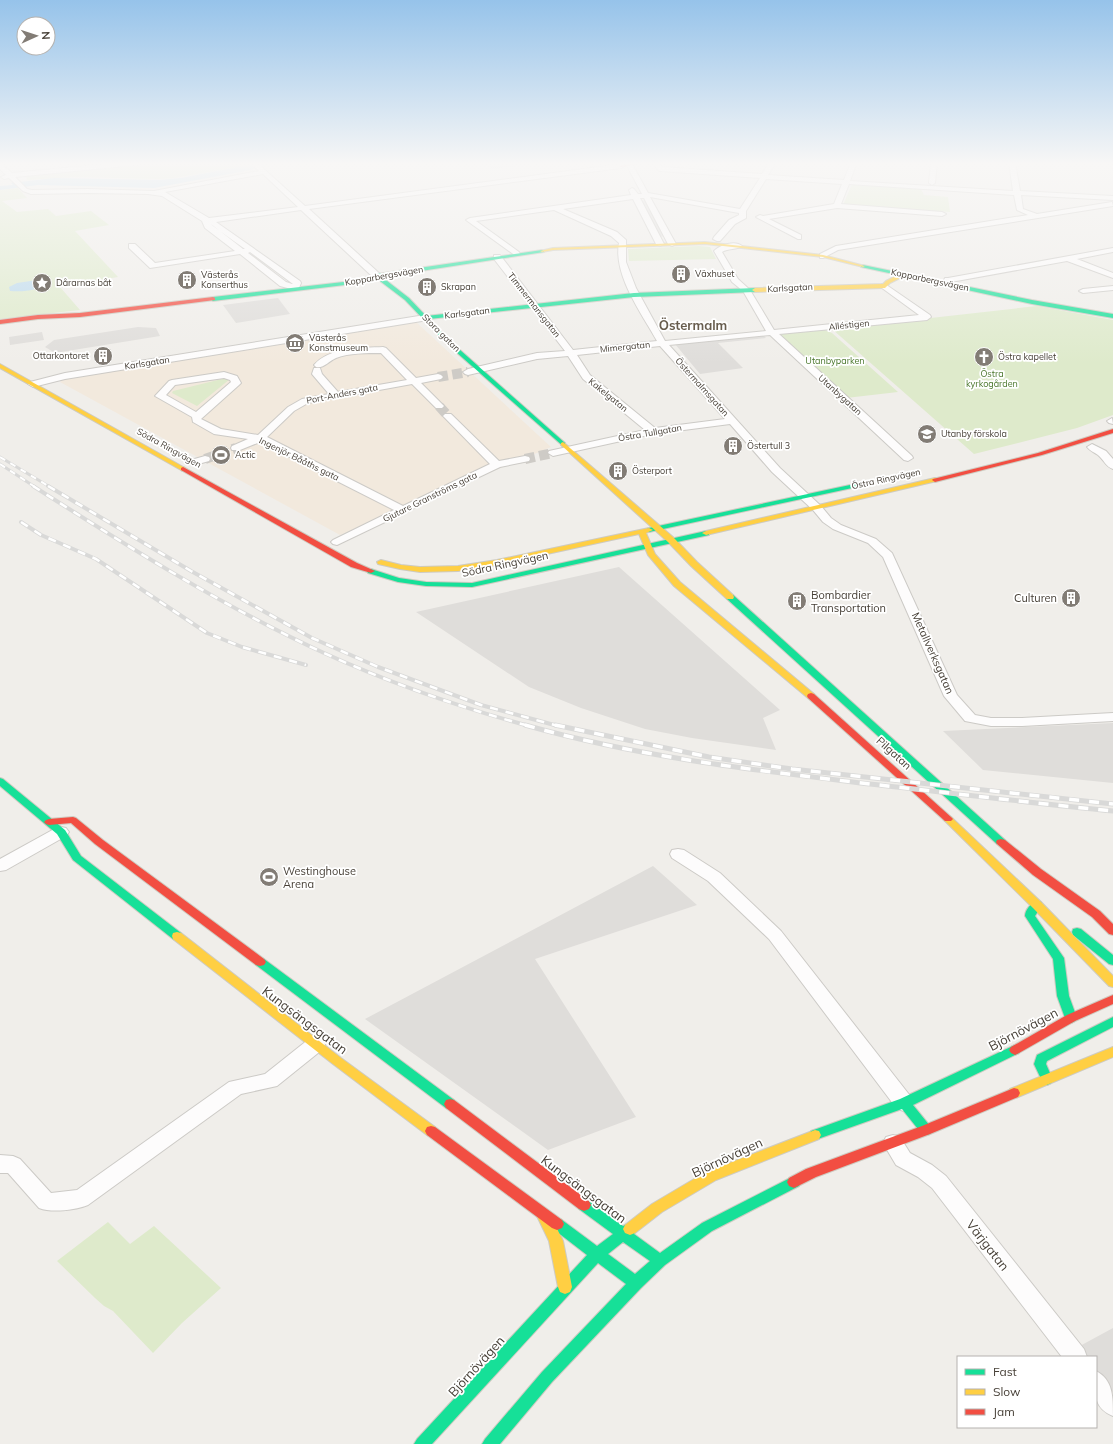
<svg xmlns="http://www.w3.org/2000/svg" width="1113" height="1444" font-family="Mulish,sans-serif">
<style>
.commercial{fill:#f2e9dd}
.green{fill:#deeacb}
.parking{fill:#dfddda}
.water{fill:#bcdaed}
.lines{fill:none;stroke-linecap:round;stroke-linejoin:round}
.street-tunnel{stroke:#cecbc6;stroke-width:10;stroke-dasharray:10 4.5;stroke-linecap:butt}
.street-casing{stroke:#cccac6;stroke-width:2}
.fast-casing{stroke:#cecbc1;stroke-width:2}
.slow-casing{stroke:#cecbc1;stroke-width:2}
.jam-casing{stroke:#cecbc1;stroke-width:2}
.street{fill:#fdfcfc;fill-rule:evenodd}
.fast{fill:#16e098;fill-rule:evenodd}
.slow{fill:#ffcf43;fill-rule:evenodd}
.jam{fill:#f24e42;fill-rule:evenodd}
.rail-far2-casing{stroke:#d9d9d8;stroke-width:3}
.rail-far1-casing{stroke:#d9d9d8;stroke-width:4}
.rail-casing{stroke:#d9d9d8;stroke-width:5}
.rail-far2{stroke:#fff;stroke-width:2;stroke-dasharray:6;stroke-linecap:butt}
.rail-far1{stroke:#fff;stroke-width:2.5;stroke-dasharray:8;stroke-linecap:butt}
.rail{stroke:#fff;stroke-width:3.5;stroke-dasharray:10;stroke-linecap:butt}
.labels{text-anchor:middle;stroke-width:3.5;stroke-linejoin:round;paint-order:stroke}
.far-poi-label{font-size:9px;fill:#463f36;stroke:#fff;text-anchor:start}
.far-street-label{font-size:9px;fill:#463f36;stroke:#fff}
.far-park-label{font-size:9px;fill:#49762b;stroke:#fff}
.street-label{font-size:11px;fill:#463f36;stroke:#fff}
.poi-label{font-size:11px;fill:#463f36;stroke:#fff;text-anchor:start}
.far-district-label{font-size:13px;font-weight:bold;fill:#685d4e;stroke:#fff}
.near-street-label{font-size:13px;fill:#463f36;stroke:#fff}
</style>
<rect width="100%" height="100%" fill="#f0eeea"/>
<path class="commercial" d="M415 321 551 447 340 535 60 382 64 377Z"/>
<path class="green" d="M157 162H245L249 165 174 178 159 179 76 177 27 180 26 176Z
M852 184 921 189 924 195 948 197 950 212 843 205Z
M18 188 27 198 2 201 17 212 48 209 56 216 91 211 109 225 75 231 118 277 60 287 80 310 0 319V190Z
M699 246 710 247 716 259 629 261 628 249Z
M1037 306 1113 320V415L1077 428 974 454 832 329Z
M822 329 832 333 898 392 846 398 776 334Z
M226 378 230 379 197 406 172 393 173 391Z
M108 1222 130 1244 154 1226 221 1288 182 1323 153 1353 113 1311 104 1306 95 1298 57 1261Z"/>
<path class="parking" d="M482 162H547L492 169Z
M651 200 672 236 653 237 634 201Z
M278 298 290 314 236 323 223 305Z
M138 327 156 328 160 336 55 353 45 347 54 340Z
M42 332 44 340 10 345 9 337Z
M762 334 766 338 718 343 743 368 700 374 675 344Z
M619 567 780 710 763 718 776 750 692 738 645 729 581 708 529 687 416 612Z
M1113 723V783L983 770 943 731Z
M653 866 697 905 535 959 636 1117 548 1150 365 1019Z
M1113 1328V1393L1096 1371V1357H1086L1078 1347Z"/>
<path class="water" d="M264 162H277L250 170 154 188 38 185 0 190V186L13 185 11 183 54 178 159 180 181 178Z
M44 279 48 280 49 282C38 291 24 292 10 291L9 287 17 283Z"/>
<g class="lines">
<path class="street-tunnel" d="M438 377 468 372
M439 406 448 416
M205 459 236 448
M525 459 553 453"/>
<defs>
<path id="street" d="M127 162H148L145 164 15 177 27 189 32 190 88 189 154 191 259 171 250 162H256L305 206 621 164 624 166 621 168 309 209 380 274V278H374L301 210 216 222 300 281 301 283 298 290H295L280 286 240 254 150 268 129 248V244H135L155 263 235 251 205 228 202 221 162 196 148 194 88 193 31 194 23 191 9 178 4 179 1 177 6 175 0 169V163L12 173ZM263 174 298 207 209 218 165 192ZM211 224 213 226 245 249H243ZM250 252 293 284H292L286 282 248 253Z
M625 162H631L648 193 740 209 760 178 660 171 658 170 652 162H658L662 167 762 174 770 162H776L768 175 844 180 851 162H857L850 181 1013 191 1009 162H1015L1020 191 1113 196V200L1021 195 1023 209 1037 214 1112 202 1113 206 838 250 823 258H820V254L836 246 1028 215 1017 210 1014 195 849 184 841 204 942 212 946 214 942 216 837 208 769 219 801 235V239H798L756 217 760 215 763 216 834 204 842 184 766 179 746 211V218L735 224 720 241H717L713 239 714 237 729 220 739 215V213L650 197 676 244 672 246 668 244 644 198H640L664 244 660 246 656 244 633 199 563 209 617 232 626 240V262L636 288 665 341 766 331 743 291 732 282 714 251C720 245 735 240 742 246 737 250 728 248 722 252L738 279 750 290 774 330 919 315 882 288V284H885L930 315 931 317 927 320 779 334 912 456 913 458 908 461 904 460 770 335 669 345 780 468 821 506 831 518 841 525 876 539 892 553 957 695 975 715 991 718H1022L1113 713V721L1022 726H991L965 721 944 696 883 557 868 543 833 529 823 522 813 510 772 472 730 424 653 434 553 456 548 453 549 451 645 430 583 379 568 356 537 359 468 375 465 374 463 372 468 369 537 353 565 351 494 259V255H500L573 350 657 341C642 314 613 275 619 243L611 236 554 210 476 221 519 252 520 254 516 256 466 220 470 218 631 195 629 190 632 188 634 189 638 194H642ZM660 346 725 419 655 428 590 375 577 355Z
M931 162H937L935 183 932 185 929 183Z
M1105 162H1113V164Z
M1113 248V252L1077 259 1113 273V278L1067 261 951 282 949 286H946L942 284 945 278H948Z
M1113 286V290L1083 293 1079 291 1083 289Z
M425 315 429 318 428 320 65 379 33 387 28 384 30 382 65 373Z
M383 347 386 348 416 378 438 374 441 375 443 377 441 379 421 383 444 406 442 408H436L412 384 308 403 294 411 267 437 403 506 490 464 445 418 443 416 445 414H451L499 461 525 456 529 457 530 459 529 461 500 467 337 545 333 544 331 542 333 540 394 510 260 442 240 450H232L231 448 232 446 248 439 214 434 193 422 192 417 155 396 169 381 172 380 224 372 237 376 241 383 239 385 201 419 221 429 258 435 288 407 302 399 329 394 312 374 314 368H320L322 374 338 392 407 380 381 353C366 353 350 353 336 358 329 361 323 369 316 367L314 365C329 347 362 348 383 347ZM224 378 230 380 231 382 196 412 166 395 175 385Z
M1112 418 1113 424 1109 423 1107 421Z
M1092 444 1106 451 1113 459V469C1106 467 1104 460 1098 455 1094 452 1090 451 1087 447Z
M205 456 209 457 210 459 209 461 195 465 190 462 191 460Z
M61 827 66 828 69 832 66 836 6 870 0 871V859L56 828Z
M678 849 684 850 720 873 781 931 911 1097 914 1103 911 1109 904 1111 897 1109 769 939 708 881 672 858 670 854 672 850Z
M316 1037 323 1039 325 1044 323 1049 277 1086 241 1094 88 1205C75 1210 52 1213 39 1208L8 1173H0V1155L13 1156 20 1159 51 1193 77 1190 229 1082 265 1074 309 1039Z
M893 1135 900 1137 910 1153 932 1165 946 1176 1084 1349 1087 1357H1062L932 1188 918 1177 896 1165 883 1143 886 1137Z
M1096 1371C1113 1380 1113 1396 1113 1416 1091 1407 1096 1391 1096 1371Z"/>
<path id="fast" d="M542 250 544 251V252L382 277 409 298 426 316 634 293 755 288 758 290 755 292 634 297 429 319 451 342 565 443V445L563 446 447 344 405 300 376 278 353 284 213 301 210 299 213 297 352 281 377 274Z
M863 265 1032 300 1113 314V318L1032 304 861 267V266Z
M864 482 867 484 866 485 649 532 645 530 649 528Z
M706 531H709V535L472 587 426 586 398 582 368 573 367 571 371 569 399 578 426 582 472 583Z
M727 595H733L1005 840 1006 842 1005 844H997L727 599 726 597Z
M0 778 3 779 65 830 81 856 181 933 182 936 181 939 177 940 173 939 73 860 57 834 0 786Z
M1037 901 1041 902 1042 905 1035 916 1064 958 1069 996 1077 1018 1075 1021 1071 1023 1067 1021 1065 1018 1057 996 1053 959 1025 916C1025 910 1031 903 1037 901Z
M1077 928 1081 929 1113 955V965L1109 964 1073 935 1072 932 1073 929Z
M260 958 264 959 454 1100 456 1104 454 1108 450 1109 446 1108 256 965 254 962 256 959Z
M1113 1017V1027L1047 1061 1046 1064 1053 1080 1051 1083 1047 1085 1043 1083 1034 1064 1037 1055Z
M1015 1045 1019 1047 1021 1050 1019 1053 913 1105 930 1126 932 1130 930 1134 926 1135 922 1134 902 1109 815 1140 811 1139 809 1135 811 1131 900 1099Z
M794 1176 799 1178 801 1182 799 1186 712 1231 665 1265 641 1288 552 1382 500 1444H482L485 1439 542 1372 626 1284 598 1263 432 1444H414L417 1439 587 1255 552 1228 550 1224 552 1220 557 1218 562 1220 597 1246 613 1234 579 1209 577 1205 579 1201 584 1199 589 1201 623 1226 630 1223 635 1225 637 1229 634 1234 660 1253 702 1223ZM623 1242 650 1261 635 1274 608 1254Z"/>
<path id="slow" d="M705 242 823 255 865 266 863 267 823 257 705 244 553 250 542 252 540 251 553 248Z
M902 273 904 274V276L890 283 885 288 755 292 752 290 755 288 883 284 886 281Z
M0 364 185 468 186 469 183 471 181 470 0 368Z
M563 442 674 538 697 562 733 595 734 597 733 599H727L691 566 668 542 561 445V443Z
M935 478 937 479V481L706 535 702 533 706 531Z
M649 528 653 530 646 533 655 554 680 582 814 694 815 696 814 698H808L674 586 648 555 639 534 497 565 458 571 420 572 400 569 378 564 377 562 381 560 401 565 420 567 458 566 497 560Z
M948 816 951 817 1041 902 1113 976V987L1109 986 1033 908 945 821 943 819 945 817Z
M177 932 181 933 341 1058 435 1127 437 1131 435 1135 431 1136 427 1135 333 1064 173 939 172 936 173 933Z
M1113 1047V1057L1018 1097 1014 1098 1010 1097 1008 1093 1010 1089Z
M815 1130 819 1131 821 1135 819 1139 716 1180 662 1212 635 1233 630 1235 625 1233 623 1229 625 1225 652 1204 706 1172Z
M544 1210 549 1212 563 1241 572 1287 570 1292 565 1294 560 1292 558 1287 549 1241 537 1216 539 1212Z"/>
<path id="jam" d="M642 162H650L621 167 619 166Z
M213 297 215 298V300L80 317 38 319 0 324V320L38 315 80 313Z
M1113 429V433L1042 455 935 482 932 480 933 479 1038 453Z
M183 467 357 563 375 571 371 573 351 567 181 470V468Z
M811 693 814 694 951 817 953 819 951 821H945L808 698 807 696 808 694Z
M73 817 76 818 103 840 264 959 266 962 264 965 260 966 256 965 95 844 71 823 49 825 46 824 44 822 46 820 49 819Z
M1001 839 1005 840 1041 869 1100 911 1113 924V935L1109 934 1092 917 1033 875 997 844 996 842 997 840Z
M1113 995V1004L1075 1021 1019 1053 1015 1055 1011 1053 1009 1050 1011 1047 1067 1015Z
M1014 1088 1018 1089 1020 1093 1018 1097 930 1134 816 1177 794 1188 789 1186 787 1182 789 1178 806 1169 922 1126Z
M450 1099 454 1100 589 1201 591 1205 589 1209 584 1211 579 1209 446 1108 444 1104 446 1100Z
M431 1126 435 1127 562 1220 564 1224 562 1228 557 1230 552 1228 427 1135 425 1131 427 1127Z"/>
</defs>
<use href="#street" class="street-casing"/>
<use href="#fast" class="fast-casing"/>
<use href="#slow" class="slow-casing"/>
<use href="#jam" class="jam-casing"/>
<use href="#street" class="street"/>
<use href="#fast" class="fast"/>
<use href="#slow" class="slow"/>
<use href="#jam" class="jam"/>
<defs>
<path id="rail-far2" d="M0 457 50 487
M0 464 35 487"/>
<path id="rail-far1" d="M33 486C127 546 222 606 324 653 390 683 459 707 529 726
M48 486 191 571 312 638 378 667 481 705 558 726
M21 522 41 535 96 559 207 633 242 647 306 665"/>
<path id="rail" d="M525 725C638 757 754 770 870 784 951 793 1032 803 1113 811
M555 725 709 757 792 769 1113 804"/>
</defs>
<use href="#rail-far2" class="rail-far2-casing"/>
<use href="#rail-far1" class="rail-far1-casing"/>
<use href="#rail" class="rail-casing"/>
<use href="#rail-far2" class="rail-far2"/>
<use href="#rail-far1" class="rail-far1"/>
<use href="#rail" class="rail"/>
</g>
<linearGradient id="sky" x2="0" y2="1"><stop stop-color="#96c3ea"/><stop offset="0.45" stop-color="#f8f7f6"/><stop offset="1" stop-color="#f8f7f6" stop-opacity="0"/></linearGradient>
<rect width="1113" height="364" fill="url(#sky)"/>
<defs>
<symbol id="building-disc" viewBox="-11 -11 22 22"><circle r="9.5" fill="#827c75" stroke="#fff"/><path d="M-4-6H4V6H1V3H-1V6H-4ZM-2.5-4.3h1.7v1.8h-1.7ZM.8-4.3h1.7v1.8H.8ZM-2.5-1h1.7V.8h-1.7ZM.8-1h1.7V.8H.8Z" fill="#fff"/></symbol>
<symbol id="sight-disc" viewBox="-11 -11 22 22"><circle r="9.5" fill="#827c75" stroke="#fff"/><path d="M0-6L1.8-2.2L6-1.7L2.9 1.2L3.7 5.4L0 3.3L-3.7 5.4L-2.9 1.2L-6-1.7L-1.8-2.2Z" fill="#fff"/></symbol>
<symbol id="museum-disc" viewBox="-11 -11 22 22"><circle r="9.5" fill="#827c75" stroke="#fff"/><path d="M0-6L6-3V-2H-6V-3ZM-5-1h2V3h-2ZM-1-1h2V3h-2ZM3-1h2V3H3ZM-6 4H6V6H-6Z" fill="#fff"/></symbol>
<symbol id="church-disc" viewBox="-11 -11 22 22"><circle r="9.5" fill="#827c75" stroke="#fff"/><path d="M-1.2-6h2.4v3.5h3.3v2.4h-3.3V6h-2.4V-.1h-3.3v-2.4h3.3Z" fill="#fff"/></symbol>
<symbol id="school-disc" viewBox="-11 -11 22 22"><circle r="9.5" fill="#827c75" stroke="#fff"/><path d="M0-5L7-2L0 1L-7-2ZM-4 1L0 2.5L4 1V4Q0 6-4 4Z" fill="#fff"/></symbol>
<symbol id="stadium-disc" viewBox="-11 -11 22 22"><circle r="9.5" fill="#827c75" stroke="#fff"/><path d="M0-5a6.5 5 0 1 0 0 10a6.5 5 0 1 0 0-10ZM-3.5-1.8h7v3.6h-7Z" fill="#fff"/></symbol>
</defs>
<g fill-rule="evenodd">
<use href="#building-disc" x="670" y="263" width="22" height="22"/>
<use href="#building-disc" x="176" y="269" width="22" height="22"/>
<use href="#sight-disc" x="31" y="272" width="22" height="22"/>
<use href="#building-disc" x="416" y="276" width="22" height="22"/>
<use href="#museum-disc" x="284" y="332" width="22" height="22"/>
<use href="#building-disc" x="92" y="345" width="22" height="22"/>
<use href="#church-disc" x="973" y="346" width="22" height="22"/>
<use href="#school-disc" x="916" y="423" width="22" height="22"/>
<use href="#building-disc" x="722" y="435" width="22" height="22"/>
<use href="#stadium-disc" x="210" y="444" width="22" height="22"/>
<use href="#building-disc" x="607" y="460" width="22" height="22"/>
<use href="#building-disc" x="1060" y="587" width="22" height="22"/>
<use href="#building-disc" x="786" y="590" width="22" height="22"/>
<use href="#stadium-disc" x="258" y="866" width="22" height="22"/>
</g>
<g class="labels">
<g class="far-poi-label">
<text x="695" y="277">Växhuset</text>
<text x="201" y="278">Västerås<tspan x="201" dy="10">Konserthus</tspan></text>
<text x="56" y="286">Dårarnas båt</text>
<text x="441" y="290">Skrapan</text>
<text x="309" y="341">Västerås<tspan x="309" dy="10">Konstmuseum</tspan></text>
<text x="89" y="359" text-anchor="end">Ottarkontoret</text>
<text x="998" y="360">Östra kapellet</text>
<text x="941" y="437">Utanby förskola</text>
<text x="747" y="449">Östertull 3</text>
<text x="235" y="458">Actic</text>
<text x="632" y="474">Österport</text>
</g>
<g class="far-street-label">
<text transform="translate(384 276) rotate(-10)" y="3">Kopparbergsvägen</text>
<text transform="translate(930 280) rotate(12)" y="3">Kopparbergsvägen</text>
<text transform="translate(790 288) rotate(-3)" y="3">Karlsgatan</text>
<text transform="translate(534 305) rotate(52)" y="3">Timmermansgatan</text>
<text transform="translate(467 313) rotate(-7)" y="3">Karlsgatan</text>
<text transform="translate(849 325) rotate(-6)" y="3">Alléstigen</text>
<text transform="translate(441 333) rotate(45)" y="3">Stora gatan</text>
<text transform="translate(625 347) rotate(-6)" y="3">Mimergatan</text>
<text transform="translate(147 363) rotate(-9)" y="3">Karlsgatan</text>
<text transform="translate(702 387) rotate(48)" y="3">Östermalmsgatan</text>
<text transform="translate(342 394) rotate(-11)" y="3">Port-Anders gata</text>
<text transform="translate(608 395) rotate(39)" y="3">Kakelgatan</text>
<text transform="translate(840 395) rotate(42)" y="3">Utanbygatan</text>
<text transform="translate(650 433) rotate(-10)" y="3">Östra Tullgatan</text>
<text transform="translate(169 448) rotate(29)" y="3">Södra Ringvägen</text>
<text transform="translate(299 459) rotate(26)" y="3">Ingenjör Bååths gata</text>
<text transform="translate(886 479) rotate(-12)" y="3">Östra Ringvägen</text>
<text transform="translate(430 497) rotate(-26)" y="3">Gjutare Granströms gata</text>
</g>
<g class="far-park-label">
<text x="835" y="364">Utanbyparken</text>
<text x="992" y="377">Östra<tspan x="992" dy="10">kyrkogården</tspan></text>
</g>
<g class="street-label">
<text transform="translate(505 564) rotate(-12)" y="4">Södra Ringvägen</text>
<text transform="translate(933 653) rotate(66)" y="4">Metallverksgatan</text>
<text transform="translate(894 753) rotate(42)" y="4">Pilgatan</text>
</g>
<g class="poi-label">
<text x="811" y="599">Bombardier<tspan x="811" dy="13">Transportation</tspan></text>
<text x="1057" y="602" text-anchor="end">Culturen</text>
<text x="283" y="875">Westinghouse<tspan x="283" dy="13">Arena</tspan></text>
</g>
<g class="far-district-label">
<text x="693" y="330">Östermalm</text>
</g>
<g class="near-street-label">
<text transform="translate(305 1020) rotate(37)" y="5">Kungsängsgatan</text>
<text transform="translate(1023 1029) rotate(-28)" y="5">Björnövägen</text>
<text transform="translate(727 1157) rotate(-25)" y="5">Björnövägen</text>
<text transform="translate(584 1189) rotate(37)" y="5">Kungsängsgatan</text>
<text transform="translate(988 1245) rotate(52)" y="5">Värjgatan</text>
<text transform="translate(476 1366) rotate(-48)" y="5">Björnövägen</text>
</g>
</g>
<rect x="957" y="1356" width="140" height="72" fill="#ffffff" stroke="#b5b2af"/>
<rect x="965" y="1369" width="20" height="6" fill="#16e098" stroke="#b5b2af"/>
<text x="993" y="1376" font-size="12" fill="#463f36">Fast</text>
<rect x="965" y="1389" width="20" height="6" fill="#ffcf43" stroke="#b5b2af"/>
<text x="993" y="1396" font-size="12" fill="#463f36">Slow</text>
<rect x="965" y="1409" width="20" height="6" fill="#f24e42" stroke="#b5b2af"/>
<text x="993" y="1416" font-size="12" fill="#463f36">Jam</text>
<g transform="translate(36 36) rotate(87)"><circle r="19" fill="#ffffff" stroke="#b5b2af"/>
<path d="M0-3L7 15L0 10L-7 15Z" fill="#827c75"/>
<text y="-6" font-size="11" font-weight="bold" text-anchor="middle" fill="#463f36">N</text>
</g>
</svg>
